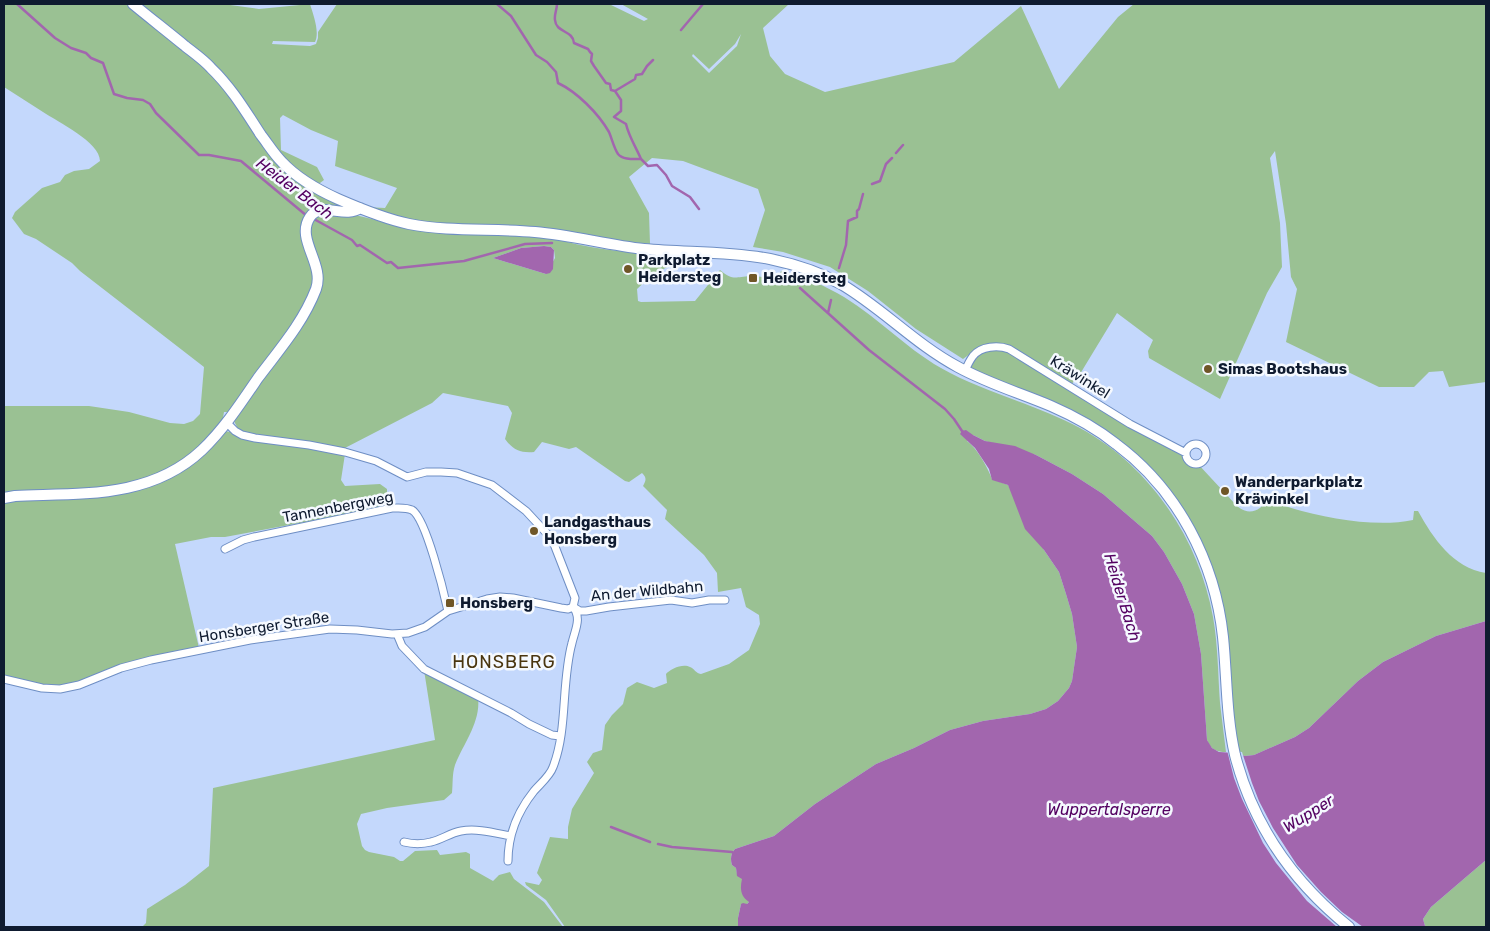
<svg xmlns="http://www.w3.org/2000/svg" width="1490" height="931" font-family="Rubik,sans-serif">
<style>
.green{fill:#9ac193;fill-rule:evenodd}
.water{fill:#a266ae}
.pier{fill:#c4d8fc}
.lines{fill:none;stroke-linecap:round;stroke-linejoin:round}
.stream{stroke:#a266ae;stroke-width:2.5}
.minor-casing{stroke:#6e8ec4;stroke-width:9}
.secondary-casing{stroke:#6e8ec4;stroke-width:12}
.minor{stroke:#fff;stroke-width:7}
.secondary{stroke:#fff;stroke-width:10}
.poi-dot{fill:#6f5627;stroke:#f5f9ff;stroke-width:2}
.labels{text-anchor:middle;stroke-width:5;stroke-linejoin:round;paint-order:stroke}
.poi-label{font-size:15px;font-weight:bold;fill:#0f1b30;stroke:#f5f9ff;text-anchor:start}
.street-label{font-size:15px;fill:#0f1b30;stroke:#f5f9ff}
.water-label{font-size:16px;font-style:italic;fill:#530061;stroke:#f5f9ff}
.quarter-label{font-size:18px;letter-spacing:1px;fill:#4a3610;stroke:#f5f9ff}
</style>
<rect width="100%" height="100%" fill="#c4d8fc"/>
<path class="green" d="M4 4H223L259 9 310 4C313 14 320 32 315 42L273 41 272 44 310 46 316 44 318 38V32L337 4H609L644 21 648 19 621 4H789L763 28 770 56 785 74 825 92 954 62 1021 6 1059 89 1118 17 1134 4H1486V382L1449 387 1443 371 1429 372 1414 387H1379L1286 342 1297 289 1291 277 1286 224 1275 151 1270 158 1280 223 1282 267 1267 293 1220 399 1149 358 1148 351 1153 340 1117 313 1080 374 1070 386 1014 349 978 348 963 359 916 329 868 291 830 267 783 252 753 247 765 210 758 189 683 161 652 158 629 177 649 213 650 244 407 220 365 207 385 208 397 188 335 166 338 141 311 130 283 115 280 118 281 150 317 167 324 180 316 186 360 208 327 210 308 222 317 271 310 303 255 380 228 412H224L223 418 219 425 198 450 175 467 124 486 4 496V406H89L129 412 170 423 184 424 193 421 200 414 204 367 80 271 72 263 36 239 24 234 12 218 15 212 42 188 60 182 65 175 74 171 89 169 100 161C100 142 58 122 43 112 30 104 17 95 4 87ZM741 34 737 46 709 73 692 56 693 54 709 69 735 44Z
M313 215H355L406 227 546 236C586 249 630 253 671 255L669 266 651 276 637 289 638 301 641 302 695 301 720 270C733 281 735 277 750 276 759 276 769 278 778 279L781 271C801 276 819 283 837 293 875 314 904 347 941 368 985 393 1036 404 1080 428 1150 466 1199 539 1213 617 1218 645 1218 675 1220 703 1222 720 1224 736 1226 752 1217 752 1211 750 1207 740L1201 654 1194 614 1182 584 1164 552 1152 536 1103 494 1072 474 1036 455 985 441 973 435 967 441C977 448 988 468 992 479L1008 485 1044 550 1059 572 1066 594 1072 614 1077 647 1072 681 1069 688 1058 701 1046 709 1030 714 983 721 950 730 914 748 876 764 815 804 774 836 735 849C731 853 730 859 732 865L736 868 737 874 743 879 749 902 747 904H741L738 918V927H565L546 900 526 885 525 882 539 885 542 880 537 873 550 837 568 839V827L572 809 594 773 587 762 593 753 602 750 605 725 612 715 623 704 627 688 637 682 654 688 667 683 666 674C670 669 683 663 690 667 695 669 695 673 701 674L729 664 749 650 760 624 759 615 746 607 741 588 718 592 717 573 704 555 665 519 667 510 643 486C646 480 647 478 642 473L629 482 625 481 576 447 569 449 542 442 534 452C520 453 513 450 505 439L512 413 508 406 443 393 432 403 343 449 258 437 240 431V429H238L234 421 235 413 316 292 307 234ZM544 246 551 247 554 250 555 258 546 274 493 258 521 248Z
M1001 347 1186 453 1189 462 1193 464H1198L1237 506C1248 516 1261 511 1267 500 1307 515 1370 529 1413 520L1414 511H1418C1433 538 1453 568 1486 573V621L1436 636 1383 662 1358 681 1309 728 1295 737 1254 755 1245 756 1235 753 1216 596 1176 507 1106 436 965 371 974 355Z
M225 431 345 454 341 480 345 486 380 484 387 489V499L385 504 370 510 225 537H211L175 544 199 648 77 684C46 690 33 685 4 677V499L153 481Z
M424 670 478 698C481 722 463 744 455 765 452 774 453 784 452 793L444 800 387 808 361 814 357 824 362 846 365 850 369 852 394 857 400 861H403L415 851 437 850 440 855 466 852 470 854V868L493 881 499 875 510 872 514 879 544 902 563 927H142L146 923 147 909 185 885 209 866 213 788 435 740Z
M1486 860V927H1424L1425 926 1423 919 1431 907Z"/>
<path class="water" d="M544 246 551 247 554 250 553 269 550 273 546 274 493 258 521 248Z
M966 430 973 435 985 441 1015 446 1036 455 1072 474 1103 494 1152 536 1164 552 1182 584 1194 614 1201 654 1207 740 1212 748 1219 752 1235 753 1245 756 1254 755 1295 737 1309 728 1358 681 1383 662 1436 636 1486 621V860L1431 907 1423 919 1425 926 1424 927H738V918L741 904 743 903 747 904 749 902C740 896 740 888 742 879L737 876 736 868 732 865C730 859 731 853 735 849L774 836 815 804 876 764 914 748 950 730 983 721 1030 714 1046 709 1058 701 1069 688 1072 681 1077 647 1072 614 1066 594 1059 572 1044 550 1025 529 1008 485 992 480 989 469 975 448 960 434 962 431Z"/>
<path class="pier" d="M1227 750 1242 752 1252 783 1259 801 1273 828 1297 865 1321 892 1342 912 1363 927H1337L1307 901 1276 863 1263 843 1242 799 1234 778Z"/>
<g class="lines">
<path class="stream" d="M17 4 55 38 71 48 86 53 91 58 103 63 114 94 127 98 143 100 150 104 156 113 199 155H209L241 161 307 216
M497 4 511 16 536 55 547 62 556 72 558 83C577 92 598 113 609 132 612 139 614 148 618 154 623 160 633 159 641 159L648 166 657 165 666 175 672 186 690 197 699 209
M557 4C557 9 554 15 555 20 556 33 573 30 574 43L588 49 590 52 592 54 591 61 594 66 606 83 610 84 611 90 615 91
M681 30 703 4
M896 153 903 145
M641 159C636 147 629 137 626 124L614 117 621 111V100L615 91 635 79 636 75 642 74 647 66 653 60
M872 184 880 181 886 164 892 158
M312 218 352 240 357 246 360 245 387 263 391 262 398 268 464 261 525 244 552 243
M839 268 846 245 848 221 857 217V211L859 209 863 194
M800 288 869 350 945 409 954 419 962 431 965 433
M828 313 831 300
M611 827 650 842
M658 844 672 847 732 852 735 854"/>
<defs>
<path id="minor" d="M965 371C967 366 970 360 973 356 981 346 998 345 1009 349L1130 424 1186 453
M226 422 235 431 242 435 255 438 309 445 345 452 376 461 407 477 426 472H441L457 473 492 485 526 511 552 539 575 598 573 607
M1186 454a10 10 0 1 1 20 0a10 10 0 1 1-20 0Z
M225 549 243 540 254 537 392 508C398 508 406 507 412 510 426 518 444 593 448 611
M575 608 580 611H586L609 607 671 600 692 603 709 600H725
M397 634 402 646 424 669 511 713 529 724 552 735 560 736
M4 679 42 688 60 689 79 685 121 668 151 660 250 640 330 629 357 630 392 634 408 633 425 627 448 611 487 599 500 597 513 598 561 608 568 609 573 607
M404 842C412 844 423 844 431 842 441 840 450 833 461 831 477 828 495 833 511 836
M508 861C508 835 518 811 534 791 540 784 550 776 553 767 568 729 561 683 572 643 575 630 582 618 573 607"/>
<path id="secondary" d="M133 4C150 18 168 32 185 46 194 53 204 60 211 68 231 87 246 112 261 135 268 144 274 154 282 162 297 178 318 190 338 199 361 209 385 219 409 224 450 232 494 228 535 232 572 235 607 245 644 249 686 253 728 251 770 259 794 264 819 272 841 284 882 308 915 344 958 367 987 383 1020 393 1051 406 1074 416 1096 428 1116 444 1178 490 1215 562 1223 637 1227 676 1226 716 1235 755 1253 825 1293 882 1349 927
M4 498 15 496C81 493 150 499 202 450 224 429 241 403 258 378 279 350 303 323 316 289 325 264 295 239 310 217 321 201 345 219 360 208"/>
</defs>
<use href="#minor" class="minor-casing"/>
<use href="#secondary" class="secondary-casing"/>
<use href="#minor" class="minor"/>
<use href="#secondary" class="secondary"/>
</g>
<g class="poi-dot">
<circle cx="628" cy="269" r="5"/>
<rect x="748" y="273" width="10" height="10" rx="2.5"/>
<circle cx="1208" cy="369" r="5"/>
<circle cx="1225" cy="491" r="5"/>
<circle cx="534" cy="531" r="5"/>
<rect x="445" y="598" width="10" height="10" rx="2.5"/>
</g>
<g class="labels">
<g class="poi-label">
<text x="638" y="265">Parkplatz<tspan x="638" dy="17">Heidersteg</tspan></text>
<text x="763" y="283">Heidersteg</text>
<text x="1218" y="374">Simas Bootshaus</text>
<text x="1235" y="487">Wanderparkplatz<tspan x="1235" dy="17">Kräwinkel</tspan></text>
<text x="544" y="527">Landgasthaus<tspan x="544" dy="17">Honsberg</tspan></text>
<text x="460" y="608">Honsberg</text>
</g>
<g class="street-label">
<text transform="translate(1080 377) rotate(32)" y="5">Kräwinkel</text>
<text transform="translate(338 507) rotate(-11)" y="5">Tannenbergweg</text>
<text transform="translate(647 591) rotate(-5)" y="5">An der Wildbahn</text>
<text transform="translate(264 627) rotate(-9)" y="5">Honsberger Straße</text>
</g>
<g class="water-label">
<text transform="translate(295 188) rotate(37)" y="6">Heider Bach</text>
<text transform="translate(1123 597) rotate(73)" y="6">Heider Bach</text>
<text x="1109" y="815">Wuppertalsperre</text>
<text transform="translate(1308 813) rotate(-32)" y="6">Wupper</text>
</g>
<g class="quarter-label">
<text x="504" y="668">HONSBERG</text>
</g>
</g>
<rect width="1490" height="931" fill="none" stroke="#0f1b30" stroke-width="10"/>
</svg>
